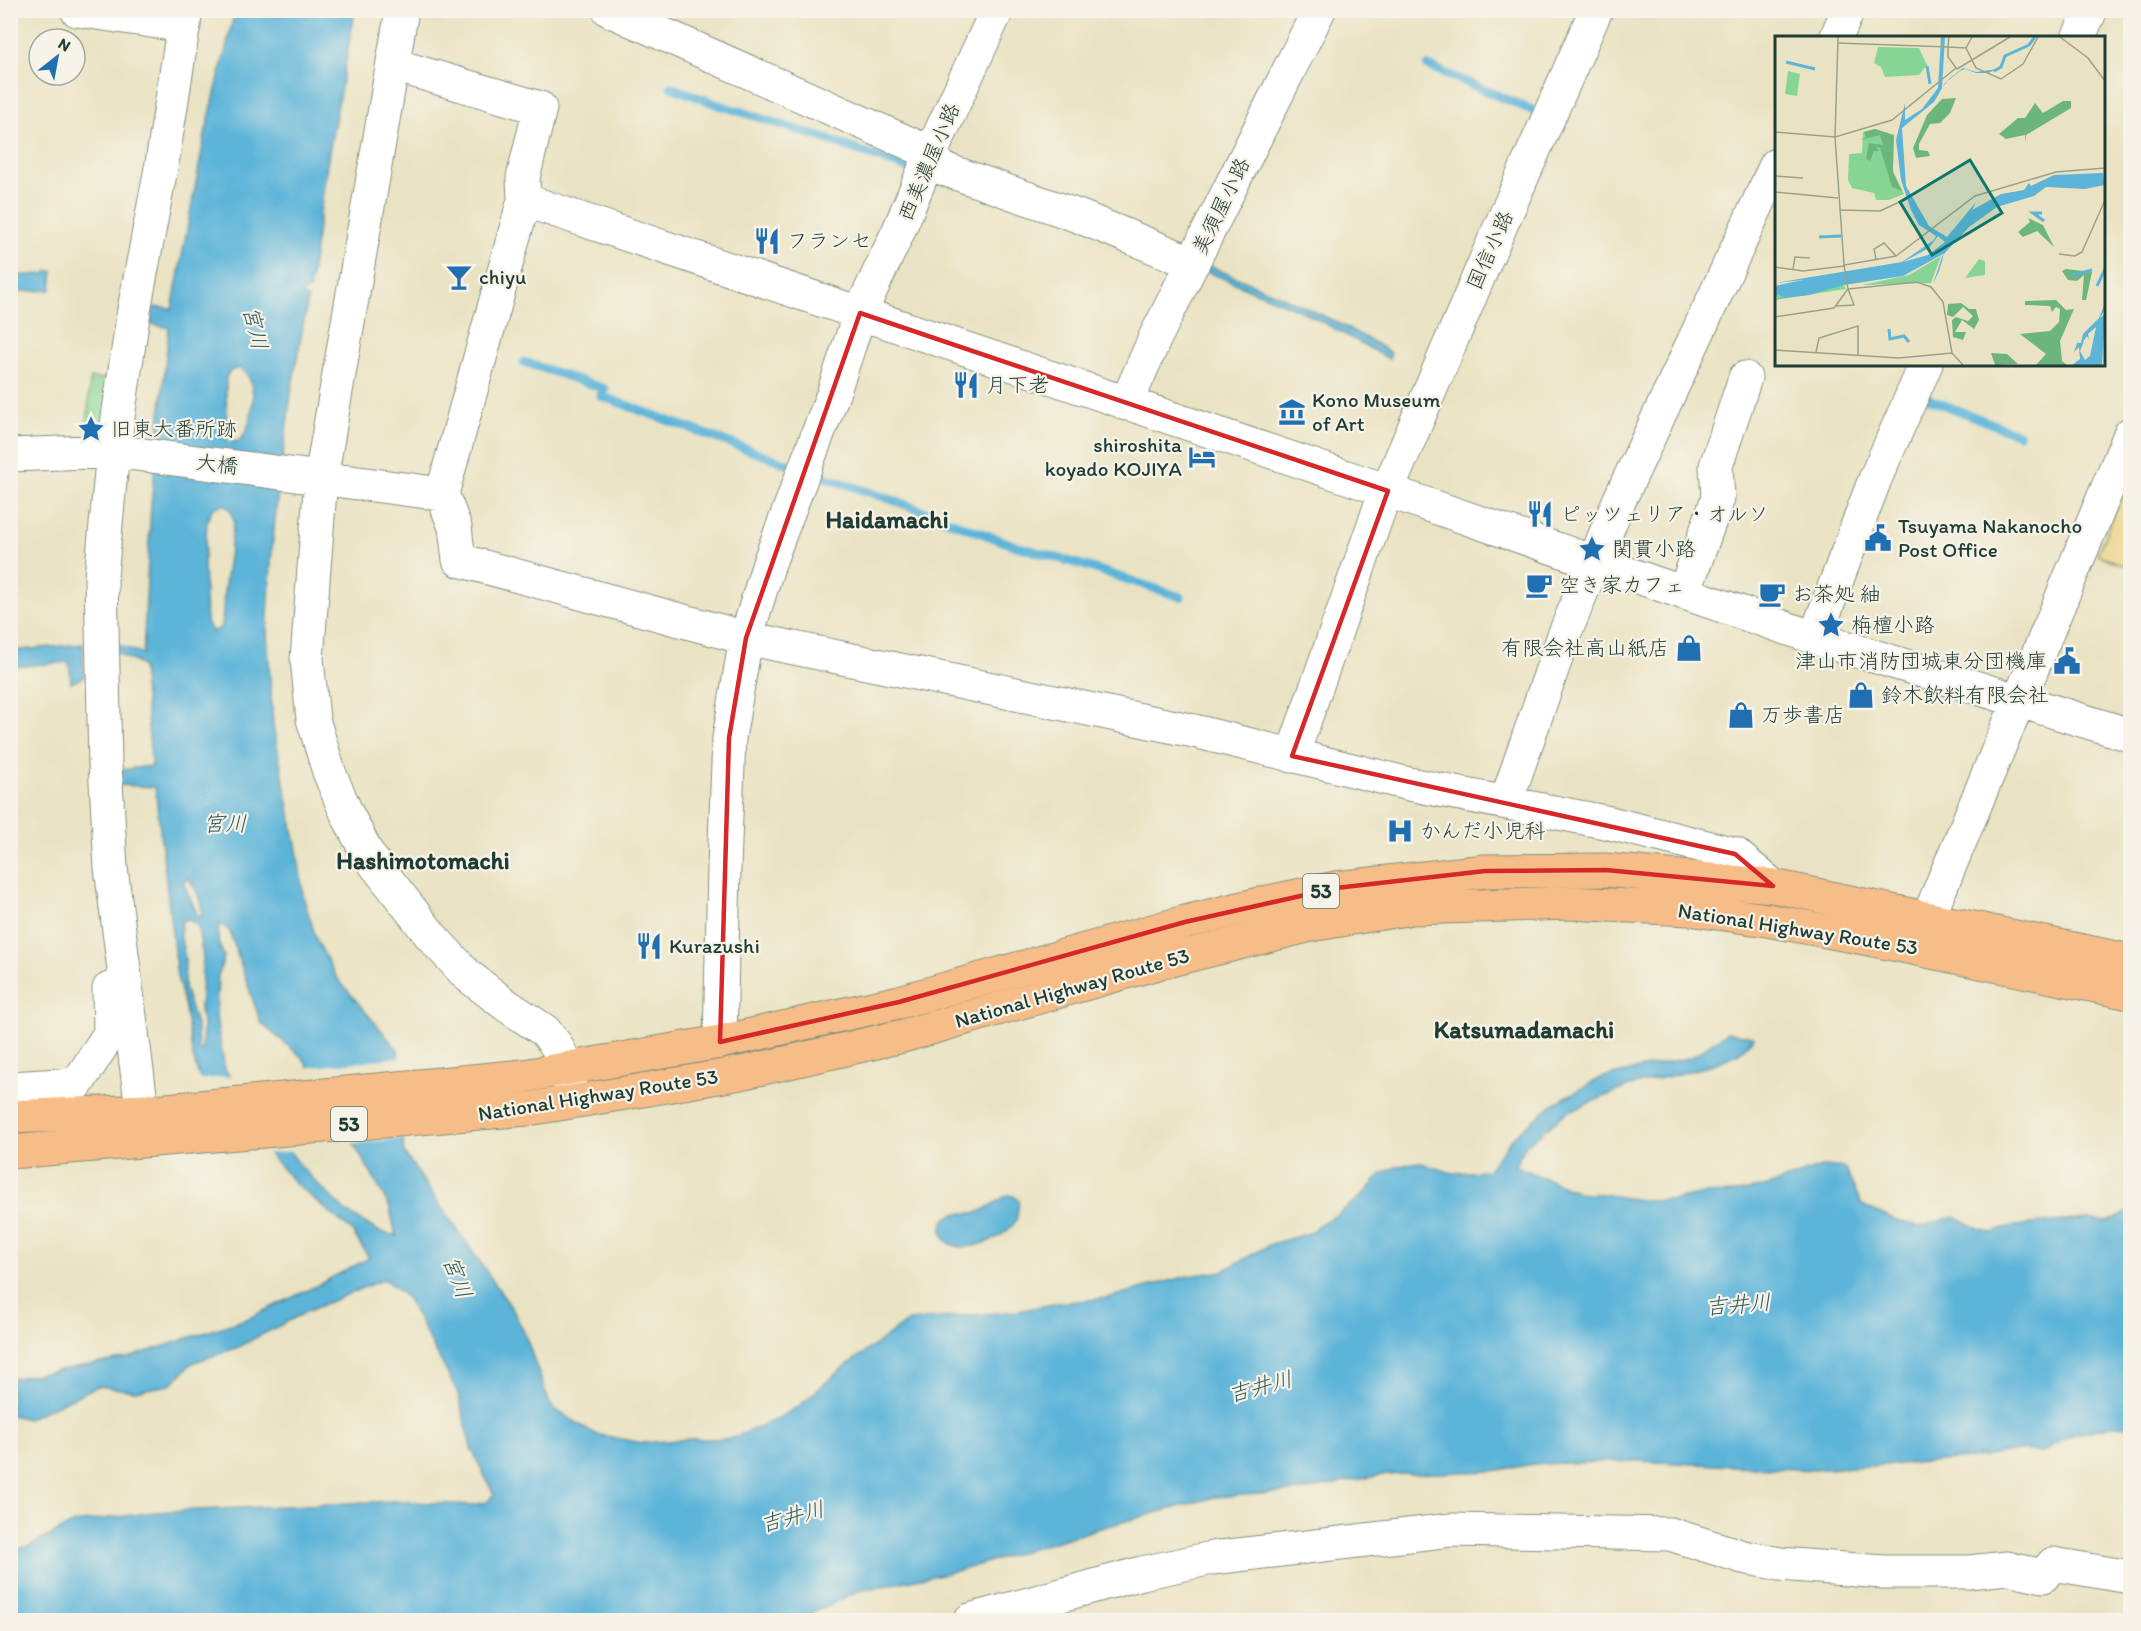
<svg xmlns="http://www.w3.org/2000/svg" width="2141" height="1631" font-family="Itim,'Klee One',sans-serif">
<style>
.green{fill:#86d594;stroke:#528964;stroke-width:1.5}
.sand{fill:#eeda9e;stroke:#868c69;stroke-width:1.5}
.water{fill:#5cb4d9;stroke:#3e7886;stroke-width:1.5;fill-rule:evenodd}
.pier{fill:#eae3c3}
.lines{fill:none;stroke-linecap:round;stroke-linejoin:round}
.stream{stroke:#5cb4d9;stroke-width:9}
.minor-casing{stroke:#84907c;stroke-width:35}
.tertiary-casing{stroke:#84907c;stroke-width:35}
.trunk-casing{stroke:#84907c;stroke-width:35}
.minor{stroke:#fff;stroke-width:33}
.tertiary{stroke:#fff;stroke-width:33}
.trunk{stroke:#f7bd88;stroke-width:33}
.marked{fill:none;stroke:#d62828;stroke-width:4.5;stroke-linejoin:round}
.labels{text-anchor:middle;stroke-width:4.5;stroke-linejoin:round;paint-order:stroke}
.shield{fill:#f7f3e8;stroke:#60746a;stroke-width:1.5}
.shield-label{font-size:20px;font-weight:bold;fill:#1f3d34}
.street-label{font-size:21px;fill:#1f3d34;stroke:#f7f3e8}
.poi-label{font-size:21px;fill:#1f3d34;stroke:#f7f3e8;text-anchor:start}
.water-label{font-size:22px;font-style:italic;fill:#2e5b5d;stroke:#f7f3e8}
.quarter-label{font-size:24px;font-weight:bold;fill:#1f3d34;stroke:#f7f3e8}
.inset-river{fill:none;stroke:#5cb4d9;stroke-width:3}
.inset-road{fill:none;stroke:#99a18a;stroke-width:1.5}
.view{fill:#0f766e;fill-opacity:0.15;stroke:#0f766e;stroke-width:3}
.inset-edge{fill:none;stroke:#1f3d34;stroke-width:3}
</style>
<rect width="100%" height="100%" fill="#f7f3e8"/>
<filter id="ink" filterUnits="userSpaceOnUse"><feTurbulence type="fractalNoise" baseFrequency=".0167" numOctaves="2"/><feDisplacementMap in="SourceGraphic" scale="12" xChannelSelector="R" yChannelSelector="G"/><feConvolveMatrix kernelMatrix="1 2 1 2 8 2 1 2 1" color-interpolation-filters="sRGB"/></filter>
<filter id="wash" filterUnits="userSpaceOnUse"><feTurbulence type="fractalNoise" baseFrequency=".008" numOctaves="4" result="noise"/><feDisplacementMap in="SourceGraphic" scale="24" xChannelSelector="R" yChannelSelector="G"/><feGaussianBlur stdDeviation="1.35" result="paint"/><feColorMatrix in="noise" values="0 0 0 0 0 0 0 0 0 0 0 0 0 0 0 0 0 1.4 0 .05"/><feComposite in="paint" operator="in"/></filter>
<g filter="url(#wash)">
<rect width="100%" height="100%" fill="#eae3c3"/>
<path class="green" d="M90 378 113 380 104 427 87 430Z"/>
<path class="sand" d="M2127 484 2130 485V568L2097 554Z"/>
<path class="water" d="M235 11H355L328 158 309 290 304 291 302 296 308 298 292 387 277 500 272 548 267 632 273 725 297 850 304 900 317 941 337 978 398 1050 404 1153 513 1310 524 1332 550 1404 559 1412 595 1434 643 1443 690 1439H730L777 1419 799 1406 839 1371 908 1321 1018 1311 1058 1303 1107 1298 1188 1276 1223 1271 1271 1244 1310 1233 1318 1225 1338 1214 1361 1197 1381 1174 1396 1167 1418 1162 1452 1173 1487 1171 1513 1137 1553 1104 1603 1077 1692 1057 1727 1032 1754 1037 1739 1053 1706 1067 1630 1086 1567 1112 1526 1145 1515 1166 1583 1194H1601L1639 1200H1674L1704 1194 1733 1193 1768 1186 1824 1166 1845 1168 1862 1205 1894 1220 1920 1227 1955 1216 1979 1229 1993 1233 2003 1228 2030 1224 2088 1219 2107 1222 2130 1211V1427L2113 1426 2070 1435 2042 1453 2025 1450 1969 1459 1813 1470 1638 1461 1534 1464 1493 1471 1381 1475 1302 1491 1215 1497 1104 1527 961 1570 858 1591 806 1616 788 1620H11L10 1550 30 1546 74 1523 155 1512 394 1501 472 1505 487 1502 494 1495 471 1448 458 1393 406 1297 384 1279 308 1311 236 1348 192 1363 170 1385 135 1391 98 1386 27 1419 11 1415V1379L128 1358 249 1318 316 1286 369 1258 352 1231 297 1185 199 1076 193 1057 185 1008 177 976 155 787 119 785 120 770 152 766 142 666 116 652 119 645 143 654 151 505 169 328 151 324 154 307 172 309 205 135ZM239 368C243 371 247 374 249 378 257 395 252 428 239 441L227 442 226 377 230 371ZM223 504 230 509 234 521 224 592 222 627 213 632 206 622 204 563 207 521 213 508ZM188 878C197 890 204 903 201 918L197 914 183 882ZM188 919 198 926 203 958 200 1009 203 1025 202 1050H198L197 1028 184 987 185 959 180 934 182 921ZM219 923 229 930 261 1023 303 1058 368 1168 390 1208 396 1236 378 1231 345 1211 304 1170 225 1070 216 1018 218 976 224 957 218 941Z
M1202 263C1267 290 1332 316 1391 353L1389 359 1308 314 1198 268Z
M48 271H53L51 290 11 292V276L46 274Z
M83 644 84 677 71 683 69 662 11 667V651Z
M1007 1195 1014 1196 1019 1201C1018 1207 1018 1215 1016 1220 1007 1238 969 1253 951 1244 940 1238 939 1224 948 1217 957 1210 969 1215 979 1212 989 1208 998 1201 1007 1195Z"/>
<path class="pier" d="M402 1057 406 1138 350 1144 305 1068Z
M233 1076 293 1151 265 1154 198 1080Z"/>
<g class="lines">
<path class="stream" d="M1428 66 1541 114
M671 87 716 104 817 136 916 171
M524 362 605 389 601 396 793 466
M1924 397 2018 434
M816 474 904 504 1016 546 1089 567 1181 597"/>
</g>
</g>
<g filter="url(#ink)">
<g class="lines">
<defs>
<path id="minor" d="M402 10 321 478 307 659 313 719 329 772 346 812 368 855 432 937 467 975 506 1005 545 1031 556 1045 568 1068 571 1097
M609 10 931 153 941 168 1078 216 1193 263
M1836 38 1848 10
M2078 38 2091 10
M394 65 540 108 523 178 524 200 442 494 455 527 459 560 746 638 1194 731 1409 784 1610 823 1735 854 1773 886
M524 200 1388 491 1815 638 2130 735
M1126 404 1155 338 1319 10
M10 455 113 451 442 494
M1684 593 1718 498 1716 466 1745 378
M1815 638 1875 479 1926 364
M1292 756 1379 510 1490 250 1596 10
M1506 802 1563 638 1619 501 1776 165
M1928 918 2130 434
M720 1042 724 868 729 738 746 638 769 563 833 394 860 313 899 230 931 153 997 10
M10 1088 77 1084 110 1033 109 989
M150 1139 142 1110 111 868 105 764 101 577 113 451 134 310 162 163 186 10
M970 1620 1142 1573 1212 1558 1451 1530 1670 1534 1743 1557 1780 1564 1883 1572H1969L2007 1568 2043 1576 2053 1564 2130 1577"/>
<path id="tertiary" d="M77 10 184 26"/>
<path id="trunk" d="M10 1117 167 1110 524 1076 720 1042 899 1002 1185 922 1259 904 1336 888 1485 871 1606 870 1773 886 2130 961
M10 1152 528 1109 626 1093 741 1073 903 1036 1158 963 1311 925 1412 908 1569 903 1688 909 1767 920 1864 938 2130 993"/>
</defs>
<use href="#minor" class="minor-casing"/>
<use href="#tertiary" class="tertiary-casing"/>
<use href="#trunk" class="trunk-casing"/>
<use href="#minor" class="minor"/>
<use href="#tertiary" class="tertiary"/>
<use href="#trunk" class="trunk"/>
</g>
</g>
<path class="marked" d="M860 313 1388 491 1292 756 1735 854 1773 886 1606 870 1485 871 1336 888 1185 922 899 1002 720 1042 729 738 746 638Z"/>
<defs>
<symbol id="restaurant-bare" viewBox="-9 -9 18 18"><path d="M-5-6h1v4h1v-4h1v4h1v-4h1v5L-1.5 .5V6h-2V.5L-5-1ZM5-6V6H3V1.5H1.5Q1.5-4 5-6Z" fill="#1f6fb2" stroke="#f7f3e8" stroke-width="2.5" paint-order="stroke"/></symbol>
<symbol id="bar-bare" viewBox="-9 -9 18 18"><path d="M-6-5H6L.8 .8V4.5H3.5V6h-7V4.5H-.8V.8Z" fill="#1f6fb2" stroke="#f7f3e8" stroke-width="2.5" paint-order="stroke"/></symbol>
<symbol id="museum-bare" viewBox="-9 -9 18 18"><path d="M0-6L6-3V-2H-6V-3ZM-5-1h2V3h-2ZM-1-1h2V3h-2ZM3-1h2V3H3ZM-6 4H6V6H-6Z" fill="#1f6fb2" stroke="#f7f3e8" stroke-width="2.5" paint-order="stroke"/></symbol>
<symbol id="sight-bare" viewBox="-9 -9 18 18"><path d="M0-6L1.8-2.2L6-1.7L2.9 1.2L3.7 5.4L0 3.3L-3.7 5.4L-2.9 1.2L-6-1.7L-1.8-2.2Z" fill="#1f6fb2" stroke="#f7f3e8" stroke-width="2.5" paint-order="stroke"/></symbol>
<symbol id="hotel-bare" viewBox="-9 -9 18 18"><path d="M-6-4.5h1.5V1H6V5H4.5V3h-9V5H-6ZM-4 0a1.8 1.8 0 1 1 3.6 0ZM.5 0V-2.5h3Q6-2.5 6 0Z" fill="#1f6fb2" stroke="#f7f3e8" stroke-width="2.5" paint-order="stroke"/></symbol>
<symbol id="civic-bare" viewBox="-9 -9 18 18"><path d="M-.6-6.5H3V-4.5H.6V-3L4-1V1h2V6H-6V1h2V-1L-.6-3ZM-1.2 2.5V6h2.4V2.5Z" fill="#1f6fb2" stroke="#f7f3e8" stroke-width="2.5" paint-order="stroke"/></symbol>
<symbol id="cafe-bare" viewBox="-9 -9 18 18"><path d="M-5.5-4.5H6V0H3Q3 3.5 0 3.5H-2.5Q-5.5 3.5-5.5 0ZM3-3.2v2h1.7v-2ZM-6 4.5H4V6H-6Z" fill="#1f6fb2" stroke="#f7f3e8" stroke-width="2.5" paint-order="stroke"/></symbol>
<symbol id="shop-bare" viewBox="-9 -9 18 18"><path d="M-5-2.5h2.3a2.7 3.5 0 0 1 5.4 0H5L5.5 6h-11ZM-1.5-2.5h3a1.5 2.3 0 0 0-3 0Z" fill="#1f6fb2" stroke="#f7f3e8" stroke-width="2.5" paint-order="stroke"/></symbol>
<symbol id="hospital-bare" viewBox="-9 -9 18 18"><path d="M-5-5h3v3.5h4V-5h3V5h-3V1.5h-4V5h-3Z" fill="#1f6fb2" stroke="#f7f3e8" stroke-width="2.5" paint-order="stroke"/></symbol>
</defs>
<g fill-rule="evenodd">
<use href="#restaurant-bare" x="748" y="222" width="38" height="38"/>
<use href="#bar-bare" x="440" y="258" width="38" height="38"/>
<use href="#restaurant-bare" x="947" y="366" width="38" height="38"/>
<use href="#museum-bare" x="1273" y="393" width="38" height="38"/>
<use href="#sight-bare" x="72" y="410" width="38" height="38"/>
<use href="#hotel-bare" x="1183" y="438" width="38" height="38"/>
<use href="#restaurant-bare" x="1521" y="495" width="38" height="38"/>
<use href="#civic-bare" x="1859" y="519" width="38" height="38"/>
<use href="#sight-bare" x="1573" y="530" width="38" height="38"/>
<use href="#cafe-bare" x="1520" y="566" width="38" height="38"/>
<use href="#cafe-bare" x="1753" y="575" width="38" height="38"/>
<use href="#sight-bare" x="1812" y="606" width="38" height="38"/>
<use href="#shop-bare" x="1670" y="629" width="38" height="38"/>
<use href="#civic-bare" x="2048" y="642" width="38" height="38"/>
<use href="#shop-bare" x="1842" y="676" width="38" height="38"/>
<use href="#shop-bare" x="1722" y="696" width="38" height="38"/>
<use href="#hospital-bare" x="1381" y="812" width="38" height="38"/>
<use href="#restaurant-bare" x="630" y="927" width="38" height="38"/>
</g>
<g class="labels">
<g class="shield">
<rect x="1303" y="874" width="36" height="34" rx="4.5"/>
<rect x="331" y="1107" width="36" height="34" rx="4.5"/>
</g>
<g class="shield-label">
<text x="1321" y="898">53</text>
<text x="349" y="1131">53</text>
</g>
<g class="street-label">
<text transform="translate(929 162) rotate(-67)" y="7">西美濃屋小路</text>
<text transform="translate(1221 206) rotate(-64)" y="7">美須屋小路</text>
<text transform="translate(1490 250) rotate(-66)" y="7">国信小路</text>
<text transform="translate(217 464) rotate(7)" y="7">大橋</text>
<text transform="translate(1798 929) rotate(9)" y="7">National Highway Route 53</text>
<text transform="translate(1072 988) rotate(-16)" y="7">National Highway Route 53</text>
<text transform="translate(598 1095) rotate(-9)" y="7">National Highway Route 53</text>
</g>
<g class="poi-label">
<text x="787" y="248">フランセ</text>
<text x="479" y="284">chiyu</text>
<text x="986" y="392">月下老</text>
<text x="1312" y="407">Kono Museum<tspan x="1312" dy="24">of Art</tspan></text>
<text x="111" y="436">旧東大番所跡</text>
<text x="1182" y="452" text-anchor="end">shiroshita<tspan x="1182" dy="24">koyado KOJIYA</tspan></text>
<text x="1560" y="521">ピッツェリア・オルソ</text>
<text x="1898" y="533">Tsuyama Nakanocho<tspan x="1898" dy="24">Post Office</tspan></text>
<text x="1612" y="556">関貫小路</text>
<text x="1559" y="592">空き家カフェ</text>
<text x="1792" y="601">お茶処 紬</text>
<text x="1851" y="632">栴檀小路</text>
<text x="1669" y="655" text-anchor="end">有限会社高山紙店</text>
<text x="2047" y="668" text-anchor="end">津山市消防団城東分団機庫</text>
<text x="1881" y="702">鈴木飲料有限会社</text>
<text x="1761" y="722">万歩書店</text>
<text x="1420" y="838">かんだ小児科</text>
<text x="669" y="953">Kurazushi</text>
</g>
<g class="water-label">
<text transform="translate(256 328) rotate(77)" y="8">宮川</text>
<text x="225" y="831">宮川</text>
<text transform="translate(458 1277) rotate(69)" y="8">宮川</text>
<text transform="translate(1738 1304) rotate(-5)" y="8">吉井川</text>
<text transform="translate(1260 1386) rotate(-15)" y="8">吉井川</text>
<text transform="translate(792 1516) rotate(-15)" y="8">吉井川</text>
</g>
<g class="quarter-label">
<text x="887" y="528">Haidamachi</text>
<text x="423" y="869">Hashimotomachi</text>
<text x="1524" y="1038">Katsumadamachi</text>
</g>
</g>
<g transform="translate(1775 36)">
<rect width="330" height="330" fill="#eae3c3"/>
<path d="M103 11 144 12 152 29 144 39 110 41 106 31 99 27ZM13 35 25 38 22 60 10 58ZM100 93 115 98 111 120 129 158 114 164H101L99 157 77 152 73 144 74 118 87 117 88 96ZM166 220 156 247 87 249 134 239ZM204 223 210 225V239L190 242ZM69 249 71 253 0 264V258L5 260Z" fill="#86d594"/>
<path d="M181 62 175 77 165 87 155 88 144 108V114L153 115 155 120 141 122 138 112 152 79 167 63ZM288 65H296V72L251 99V107L250 99 231 103 224 98 243 82H250L260 67 268 77ZM100 93 119 99 118 137 127 155 117 151 105 112 100 110 104 115H99L95 125 91 123 94 107 108 109 105 99 85 104 91 101 89 96ZM253 182 268 189 279 211 262 195 248 201 243 196 255 186ZM291 233 317 236 311 264H307L309 239 302 245 293 244 287 235ZM281 264 291 274 299 273 285 305 287 325 292 329H261L271 318 245 298 275 295 284 286 285 273 281 271 277 276 275 270 250 269V265ZM186 267 194 273H201L204 284 199 293 187 284 180 296H191L188 304 178 301 177 284 181 281 193 285 198 280 188 271 178 281 172 279 173 268ZM216 317 232 318 243 328 220 329Z" fill="#6cb67e"/>
<path d="M166 1H170L167 52 174 43 188 32 201 36 223 33 213 37H201L190 33 185 35 170 47 159 66 127 92 131 150 154 190 172 201 201 166 197 174 226 158 249 154 254 147 256 150 279 139 328 137 330 149 310 153 271 151 259 160 222 171 194 191 168 219V222L164 235 158 248 168 218 128 240 69 249 34 259 0 263 9 261 0 258V250L28 244 0 247 127 226 159 204 161 200 144 189 136 174 126 144 121 104 130 67V84L147 73 163 52ZM163 200 170 206 153 219 128 226 154 212ZM330 267V273L325 282 330 278 327 329H297L305 323 304 311 299 316 302 307H306L308 298 324 282ZM321 291 315 320 310 324 305 315 309 305 307 307 312 300 314 304 313 298Z" fill="#5cb4d9" fill-rule="evenodd"/>
<path class="inset-river" d="M11 26 40 33M152 30 155 48M219 35 226 31 230 20 254 9 260 1M267 177H258L269 185M44 201 66 200M297 239 317 234M322 250 330 233M114 293 115 303 129 300 134 306"/>
<path class="inset-road" d="M285 1 313 22 330 45M62 7 173 11 174 1M191 12 201 32 226 43 248 28 263 1M182 33 235 1M182 33 173 21V11L191 12 197 1M0 96 60 101 63 1M0 140 28 142M0 156 63 162M64 174 105 175 131 163M284 218 300 220 307 216 330 164M101 223 99 213 109 207 121 220M69 229 60 101 117 84 181 32M0 231 28 235 69 230M18 233 20 221 35 222M73 253 142 246 156 251 168 266 177 317 188 329M61 270 79 269 73 253M0 281 59 272 73 253 69 229 121 220 200 160 281 136 330 132M0 314 124 322 177 317M41 316 44 302 83 290V319"/>
<path class="view" d="M195 124 227 177 157 219 125 166Z"/>
<rect width="330" height="330" class="inset-edge"/>
</g>
<rect width="2141" height="1631" fill="none" stroke="#f7f3e8" stroke-width="36"/>
<g transform="translate(57 57) rotate(31)"><circle r="28" fill="#f7f3e8" stroke="#a1aaa0" stroke-width="1.5"/>
<path d="M0-4.5L10 22L0 15L-10 22Z" fill="#1f6fb2"/>
<text y="-9" font-size="16" font-weight="bold" text-anchor="middle" fill="#1f3d34">N</text>
</g>
</svg>
